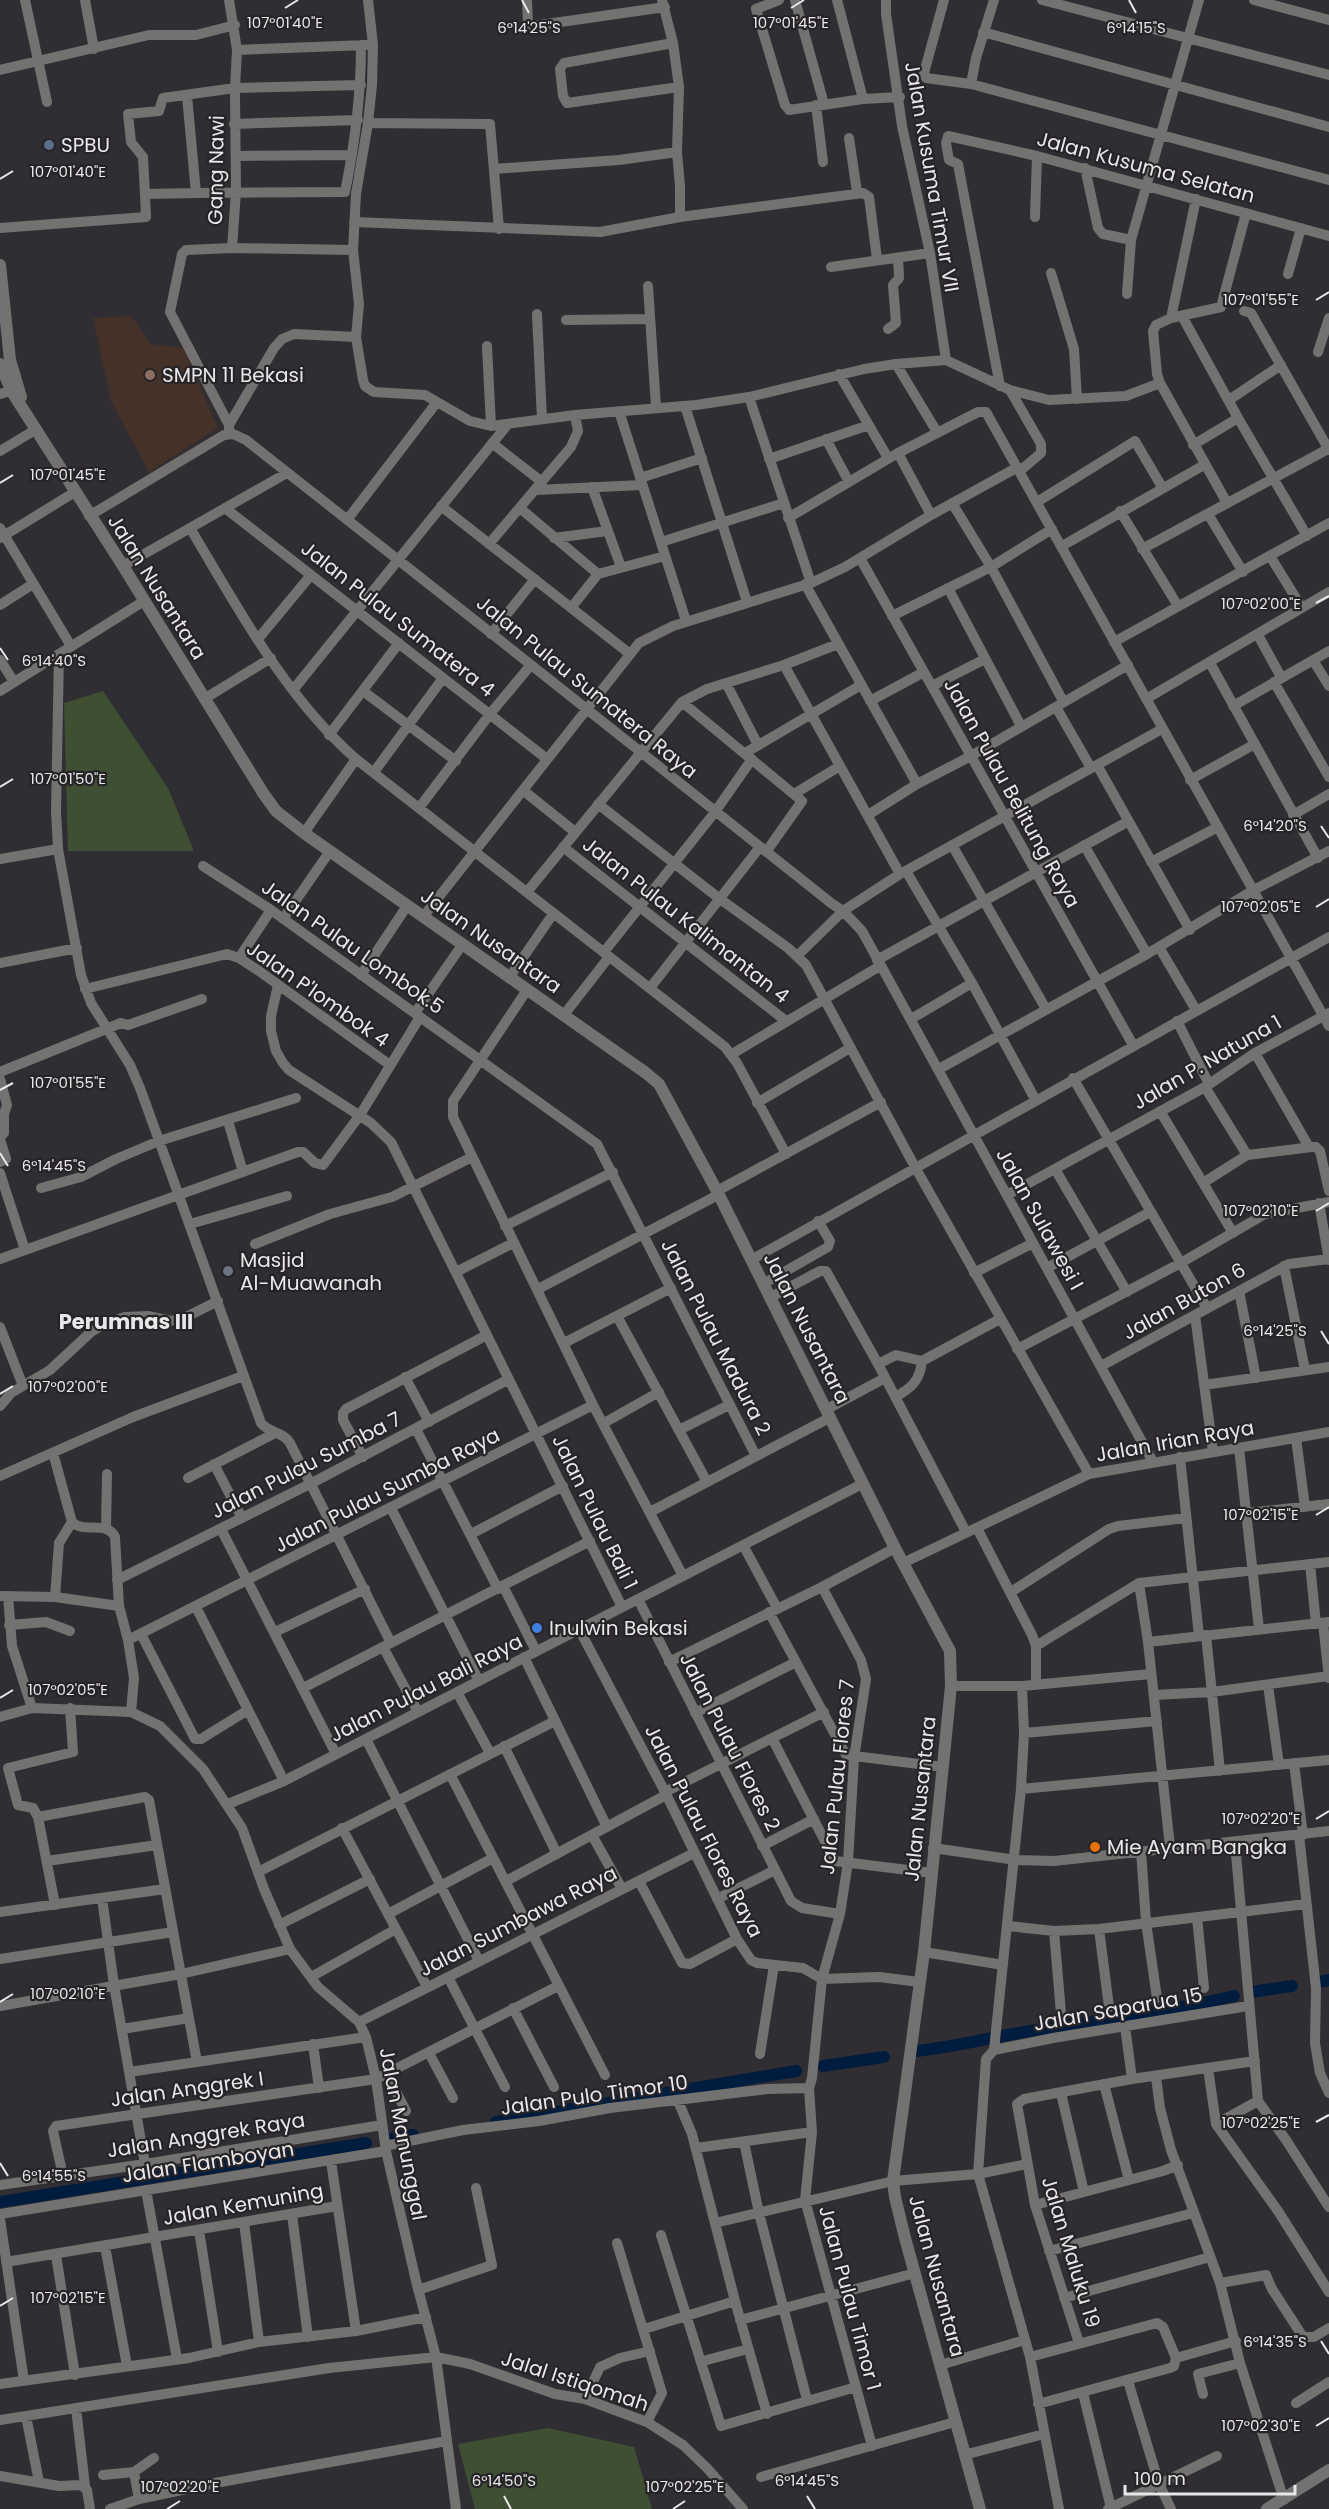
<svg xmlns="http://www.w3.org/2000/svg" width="1329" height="2509" font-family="Poppins,sans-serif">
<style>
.education{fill:#443229}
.green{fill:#3e4f34}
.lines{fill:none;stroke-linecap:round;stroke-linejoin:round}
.canal{stroke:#001d40;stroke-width:12}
.minor{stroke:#747270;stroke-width:10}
.tertiary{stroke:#747270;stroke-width:12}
.ticks{fill:none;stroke:#e9e7ea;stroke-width:2}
.service-dot{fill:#5c6f8a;stroke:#272428;stroke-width:2}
.education-dot{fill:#8d6e63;stroke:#272428;stroke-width:2}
.worship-dot{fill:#6b7280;stroke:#272428;stroke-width:2}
.shop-dot{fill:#3f7fe0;stroke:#272428;stroke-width:2}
.food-dot{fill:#e8710a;stroke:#272428;stroke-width:2}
.labels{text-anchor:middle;stroke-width:4.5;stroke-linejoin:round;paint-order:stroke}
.poi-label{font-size:20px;fill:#e9e7ea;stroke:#272428;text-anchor:start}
.street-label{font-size:20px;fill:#e9e7ea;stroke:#272428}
.neighbourhood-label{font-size:21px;font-weight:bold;fill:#e9e7ea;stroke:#272428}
.ticks-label{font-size:15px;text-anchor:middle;fill:#e9e7ea;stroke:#272428;stroke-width:4.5;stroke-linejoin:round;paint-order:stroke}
</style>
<rect width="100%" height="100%" fill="#302e32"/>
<path class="education" d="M131 316 150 344 183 348 218 428 149 472 111 401 93 318Z"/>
<path class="green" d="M103 691 168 788 194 851H68L64 703Z
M548 2428 634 2447 652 2509H475L458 2444Z"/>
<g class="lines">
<path class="canal" d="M1319 1982 1329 1980
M1251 1992 1292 1986
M916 2051C955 2047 992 2037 1030 2031 1098 2020 1166 2012 1234 1996
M823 2066 884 2057
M496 2122 796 2071
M391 2139 413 2135
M0 2202 366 2143"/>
<path class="minor" d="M25 0 47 102
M85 0 94 49
M229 0 237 50 235 88
M368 0 373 45 372 85 368 123 356 194 353 250 359 304 356 337 363 380 365 386 374 392 425 395 470 421 491 426 575 415 696 405 749 397 864 369 896 364 946 360 1010 390 1049 400 1126 396 1160 383
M527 0 528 23 533 26 665 7
M662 0 673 43 679 87 677 152 680 186V217
M779 0 756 9 785 105 789 110 863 99 900 97
M795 0 824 104
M837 0 863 99
M886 0V14L902 126 930 253 946 360
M944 0 924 73 926 78 971 84 1329 180
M1042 0 1329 75
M1254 0 1329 20
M983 32 1329 127
M673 43 564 63 560 69 563 96 567 103 679 87
M237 50 366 45
M0 70 149 35H196L235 25
M971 84 976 58 994 0
M816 105 823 162
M368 123 490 124 499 229
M234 124 358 120
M849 138 857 192
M236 156 352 155
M1085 168 1098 228 1103 234 1131 240
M494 169 619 160 677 152
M196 193 345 192C355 143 361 95 361 45
M145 194 143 157 131 142 128 114 159 111 163 98 235 88 361 85
M1035 217 1037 156
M354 222 600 232 680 217 863 193 869 197 877 259
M0 228 146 217 145 194 196 193 187 96
M232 248 236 192 235 93
M831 267 930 253
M1051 273 1074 349 1077 399
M1288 274 1301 228
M648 286 656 407
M1127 294 1131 240 1199 0
M1244 311 1251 313 1329 450
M537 314 542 419
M1182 316 1238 418 1307 536
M1171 318 1196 199
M566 320 649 319
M888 329 896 323 893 285 899 278 898 258
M487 346 491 426
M1318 352 1329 318
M896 364 937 432
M839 374 888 458
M1000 386 958 164 949 160 946 143 948 136 1037 156 1329 236
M1010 390 1041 444V453L1020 471
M0 394 18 389
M749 397 811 583
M1229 400 1281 365
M685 406 747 602
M619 411 686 621
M229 425 170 312 182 254 186 250 232 248 353 250
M229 430V425L274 348 282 339 294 334 356 337
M826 439 849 482
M492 443 542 482
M1193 445 1238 418
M0 451 35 430
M898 453 931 515
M769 459 869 425
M640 478 702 458
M592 487 621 567
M536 490 642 485
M1037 502 1135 441 1162 487
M952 503 991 567 1063 701
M1227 503 1160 383 1157 374 1153 331 1156 325 1171 318 1221 307 1246 213
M441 506 630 654
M225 508 547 759
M521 509 598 574
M1120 511 1178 606
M1208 514 1243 572
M89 516 224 435 233 434 246 440C442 593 636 749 831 903L843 911 862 931 1153 1462
M788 518 898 453 978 412H986L1329 1026
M347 520 437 402
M0 528 71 646
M190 528C238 608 285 697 356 759L725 1047 737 1063 786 1154
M0 538 75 492
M554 538 607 531
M661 542 784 503
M489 544 571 447 578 431 575 415
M1062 546 1204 465
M1142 549 1328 449
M1270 556 1302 608
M860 558 1133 1045
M123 566 287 473
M805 584 917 784
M948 588 1021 726
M0 605 33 584
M571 608 598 574 665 556
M892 616 991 567 1052 529
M491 634 535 579
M1258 635 1281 677
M258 639 311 575
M1114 642 1329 523
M59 654 56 811 58 849 81 975 91 1003 130 1065 140 1088 261 1423C270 1434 283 1431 290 1443L391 1643
M0 660 14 682
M1313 660 1329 686
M1210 663 1318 858
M784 665 900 874
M1274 682 1329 777
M726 683 758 745
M932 686 985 659
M293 690 508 424
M0 691 144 601
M363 691 456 761
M204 699 271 658
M1146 699 1329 592
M870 701 924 672
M682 702 802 801 766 852
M1233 706 1329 651
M1056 707 1091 768
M329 735 399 643
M745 753 861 685
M1097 765 1190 930
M374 772 443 678
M1190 780 1255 744
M524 791 575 832
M794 794 840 766
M598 804 720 899 788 948 806 965 915 1167 1089 1474
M419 808 490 714 530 666
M868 815 917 784 971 756 1128 665
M1293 815 1329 794
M304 833 356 759
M952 845 1046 1009
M1084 845 1147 954
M563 847 786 1021
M0 859 58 849
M1151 862 1218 827
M203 866 271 910 597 1144 756 1456
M906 871 972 983 1035 1099
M527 892 682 702 707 689 784 665 838 644
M423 917 639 643 673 626 811 583 845 567 931 515 1018 467
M283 919 330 851
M1159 947 1196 1010
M604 952 715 812 752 759
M797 956 843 911 900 874 1162 729
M239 958 271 910
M877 960 1127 822
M0 963 77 948
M361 975 407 906
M509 978 553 914
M278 985 271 1016V1031L276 1051 283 1063 289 1070 371 1123 391 1142 622 1607
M650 988 760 847
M85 989 227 954 239 958 259 971 390 1065
M527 990 453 1101V1117L593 1405 683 1576
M415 1013 462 945
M563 1016 609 957
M911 1019 972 983
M1177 1021 1209 1084
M1255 1053 1309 1147
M732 1054 880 966
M939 1069 1147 954 1252 891 1329 851
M0 1072 121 1023 128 1025 202 999
M1073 1078 1207 1308
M0 1079 7 1105 4 1114V1133L0 1137
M1205 1087 1247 1155
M757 1103 850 1048
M1160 1111 1233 1233
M228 1121 243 1172
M0 1139 6 1159 0 1162
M1055 1169 1127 1292
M0 1173 25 1250
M1203 1183 1247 1155 1312 1147H1316L1320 1151 1329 1191
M41 1188 81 1177 116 1159 159 1141 296 1098
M717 1191 881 1102
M1007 1195 1205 1087 1255 1053 1329 1013
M1319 1203 1329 1260
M190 1224 287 1196
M505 1226 613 1172
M255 1244 330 1214 392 1197 472 1157
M0 1259 298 1152H303L315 1163 323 1165 360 1115 420 1017
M751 1260 1329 937
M1284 1266 1305 1370
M1047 1268 1150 1212
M456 1272 513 1243
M974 1273 1033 1243
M763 1284 828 1247 830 1241 818 1221
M538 1289 718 1195
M1239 1291 1256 1378
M769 1298 820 1271H826L878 1364 966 1532
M1195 1315 1213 1452
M617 1316 707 1482
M0 1327 23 1386
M564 1343 671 1288
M1017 1349 1179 1264 1265 1214 1329 1202
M878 1364 896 1355 922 1361 1000 1319
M1101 1366 1289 1264 1329 1259
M405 1377 429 1422
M1204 1385 1329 1367
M895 1397C912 1388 920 1380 922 1361
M0 1406 11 1393 50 1370 91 1332 104 1324 125 1317 148 1316 171 1321 184 1318 218 1301
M827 1409 885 1378
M604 1423 659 1392
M416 1429 498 1589
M679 1430 729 1405
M1296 1438 1305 1507
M1239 1448 1259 1629
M53 1453 72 1522C84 1534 107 1520 115 1537L119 1606 128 1640 134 1678 131 1712
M363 1457 343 1420V1413L346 1409 487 1335
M1180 1457 1199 1636
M214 1464 242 1518
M0 1476 133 1417 243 1376
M188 1478 275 1433
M391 1508 479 1681
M650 1512 831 1417
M1247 1513 1329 1504
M106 1528 107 1474
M977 1528 1032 1635 1036 1646V1685
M221 1529 336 1754
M471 1534 563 1486
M743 1545 777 1608
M903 1563 1089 1474 1329 1432
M1310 1564 1316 1624
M117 1580 310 1484 509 1379
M1139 1583 1148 1642
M503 1586 536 1651
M822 1587 861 1660 866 1679 854 1758 848 1862 840 1914 822 1979 812 2078 809 2088 812 2132 805 2200 872 2446
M1011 1592 1109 1529 1118 1526 1186 1518
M0 1596 55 1597 119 1606
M8 1596 12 1646 32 1708
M55 1597 59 1543 72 1522
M638 1599 791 1901 802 1908 840 1914
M196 1607 284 1781
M769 1612 846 1755 943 1767
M1323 1623 1329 1678
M9 1625 46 1622 70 1631
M579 1629 665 1792 737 1939 751 1960 757 1963 803 1968 822 1979 879 1977 919 1982
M275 1632 365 1589
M141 1634 195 1739H201L248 1710
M1206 1635 1220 1771
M128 1640 593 1405
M1036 1646 1139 1583 1329 1562
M383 1647 418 1712
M524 1657 607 1827
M669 1662 822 1587 895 1548
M1268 1685 1279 1765
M951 1686H1022L1151 1674
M303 1688 590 1541
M457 1692 490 1753
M1154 1695 1212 1692 1329 1676
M695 1713 796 1662
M0 1717 32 1708 131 1712 160 1726 203 1769 242 1828 264 1889 290 1949 318 1987 359 2022 366 2037 376 2079 386 2151 416 2281 436 2357 456 2509
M1024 1733 1157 1721
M772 1738 835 1861 932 1873
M366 1739 479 1961
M504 1746 557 1854
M1294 1763 1303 1835
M450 1774 605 2075
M1021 1789 1329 1760
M665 1792 824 1712
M228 1804 284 1781 862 1484
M38 1817 145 1797 149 1800 197 2062
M342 1828 427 1987
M592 1835 622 1889
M1299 1835 1316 1988 1315 2043 1320 2073 1329 2093
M1235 1843 1258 2101 1286 2140 1329 2207
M762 1846 814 1819
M1170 1847 1148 1642 1329 1622
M933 1848 1016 1860 1054 1861 1329 1831
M1141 1851 1146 1922 1157 1998
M47 1861 157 1845
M258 1872 555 1721
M506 1881 666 1795
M639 1881 682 1963 690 1964 737 1939
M102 1898 114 1985 145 2164
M717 1899 775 1870
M55 1905 38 1817 33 1808 18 1805 8 1768 73 1752 70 1708
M0 1912 165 1889
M388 1914 493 1858
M1197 1917 1204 1988
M279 1925 370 1879
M1008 1926 1054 1931 1099 1929 1306 1904
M1099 1929 1109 2007
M1054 1931 1061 2013
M924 1952 1003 1965
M0 1959 173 1932
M311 1977 396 1929
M448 1977 505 2087
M0 2006 181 1974 290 1949
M513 2008 554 2087
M359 2022 694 1853
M1125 2026 1132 2079
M122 2029 189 2018
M313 2044 319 2088
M994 2050 1021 1789 1024 1733 1022 1686
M429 2053 453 2098
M760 2054 774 1965
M1208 2068 1216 2124 1278 2211 1329 2292
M129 2072 366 2037
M387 2074 406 2111
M1156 2077 1160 2108 1171 2150 1220 2283 1240 2363 1284 2500
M1104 2084 1129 2180
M1061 2093 1084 2192
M678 2101 692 2134 735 2301 767 2414
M1216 2124 1258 2101
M744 2142 759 2213 807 2400
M385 2146 463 2130 539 2121 610 2108 767 2089 809 2088
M696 2148 812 2132
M331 2161 356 2331
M63 2176 53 2131 56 2126 376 2079 558 1986
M0 2185 145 2164 382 2125
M146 2190 177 2359
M1035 2205 1163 2171 1178 2165
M0 2214 386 2151
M292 2215 308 2337
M0 2219 24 2381
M244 2222 259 2342
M715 2223 893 2181 978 2174 1027 2164
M199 2230 218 2352
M661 2235 721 2426 856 2387
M617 2243 662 2393 647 2422
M105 2246 127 2366
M1049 2251 1193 2213
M56 2255 75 2375
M6 2262 337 2206
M1220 2283 1266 2275 1272 2289 1303 2337H1314L1329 2328
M418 2290 492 2265 476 2188
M1064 2298 1210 2257
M740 2320 915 2273
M644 2329 735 2301
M1079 2343 1035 2205 1017 2104 1024 2099 1132 2079 1255 2061
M1030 2357 1157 2323 1163 2327 1176 2358
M1176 2358 1236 2341
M703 2361 748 2349
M940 2365 1025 2340
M1128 2381 1159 2484 1171 2509
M0 2384 189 2358 259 2342 356 2331 426 2317
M1083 2393 1111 2508
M1203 2394 1198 2374 1240 2363
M585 2399 600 2367 620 2358 650 2351
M1296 2403 1329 2382
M1038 2404 1170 2368 1174 2366 1176 2358
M76 2408 85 2486
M26 2416 39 2482
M0 2420 329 2368 436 2357 470 2364 555 2394 585 2399 647 2422 683 2445 707 2468 743 2509
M964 2455 1044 2434
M134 2472 139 2499
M103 2475 134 2472 154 2458
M0 2476 59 2486 81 2485 87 2490 90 2509
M761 2477 955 2422
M110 2509 139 2499 215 2483 447 2441
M1059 2509 1030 2357 978 2174 986 2059 994 2050 1053 2038 1248 2006
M1108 2509 1217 2456"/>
<path class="tertiary" d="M0 265 10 360 21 397
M0 364 12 392 123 566 263 793 276 811 304 833 646 1073 659 1084 717 1191 895 1548 950 1651 951 1686 924 1952 893 2181 895 2197 905 2238 980 2509
M1267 2509 1329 2470"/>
</g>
<path class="ticks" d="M522 0 529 13M1129 0 1136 13M285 8 298 0M791 8 804 0M0 179 13 171M1316 300 1329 292M0 483 13 475M1316 603 1329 596M0 648 8 660M0 787 13 779M1321 826 1329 838M1316 907 1329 899M0 1090 13 1083M0 1153 8 1166M1316 1211 1329 1203M1321 1331 1329 1344M0 1394 13 1386M1316 1515 1329 1507M0 1698 13 1690M1316 1819 1329 1811M0 2002 13 1994M1316 2122 1329 2115M0 2163 8 2176M0 2306 13 2298M1321 2341 1329 2354M1316 2426 1329 2418M504 2496 511 2509M807 2496 815 2509M167 2509 180 2501M673 2509 685 2501"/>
<circle class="service-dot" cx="49" cy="145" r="6"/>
<circle class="education-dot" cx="150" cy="375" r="6"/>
<circle class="worship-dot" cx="228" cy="1271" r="6"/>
<circle class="shop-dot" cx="537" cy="1628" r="6"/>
<circle class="food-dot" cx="1095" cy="1847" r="6"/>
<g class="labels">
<g class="poi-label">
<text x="61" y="152">SPBU</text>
<text x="162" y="382">SMPN 11 Bekasi</text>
<text x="240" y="1267">Masjid<tspan x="240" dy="23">Al-Muawanah</tspan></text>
<text x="549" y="1635">Inulwin Bekasi</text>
<text x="1107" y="1854">Mie Ayam Bangka</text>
</g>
<g class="street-label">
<text transform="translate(1146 167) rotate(15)" y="7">Jalan Kusuma Selatan</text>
<text transform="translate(216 170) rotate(-89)" y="7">Gang Nawi</text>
<text transform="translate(932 177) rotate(80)" y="7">Jalan Kusuma Timur VII</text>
<text transform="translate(157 587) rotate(58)" y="7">Jalan Nusantara</text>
<text transform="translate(398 619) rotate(38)" y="7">Jalan Pulau Sumatera 4</text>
<text transform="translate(587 687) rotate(39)" y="7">Jalan Pulau Sumatera Raya</text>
<text transform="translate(1012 793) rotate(61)" y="7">Jalan Pulau Belitung Raya</text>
<text transform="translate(686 920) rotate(38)" y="7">Jalan Pulau Kalimantan 4</text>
<text transform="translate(491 941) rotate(35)" y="7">Jalan Nusantara</text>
<text transform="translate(353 947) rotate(35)" y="7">Jalan Pulau Lombok.5</text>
<text transform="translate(318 994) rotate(35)" y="7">Jalan P'lombok 4</text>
<text transform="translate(1207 1062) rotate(-30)" y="7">Jalan P. Natuna 1</text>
<text transform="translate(1040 1219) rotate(61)" y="7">Jalan Sulawesi I</text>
<text transform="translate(1184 1301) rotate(-29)" y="7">Jalan Buton 6</text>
<text transform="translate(807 1328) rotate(63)" y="7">Jalan Nusantara</text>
<text transform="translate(716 1337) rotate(63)" y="7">Jalan Pulau Madura 2</text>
<text transform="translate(1175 1441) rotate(-10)" y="7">Jalan Irian Raya</text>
<text transform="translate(306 1465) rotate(-27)" y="7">Jalan Pulau Sumba 7</text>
<text transform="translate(387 1490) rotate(-27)" y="7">Jalan Pulau Sumba Raya</text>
<text transform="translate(595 1512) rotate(64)" y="7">Jalan Pulau Bali 1</text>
<text transform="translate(426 1688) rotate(-27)" y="7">Jalan Pulau Bali Raya</text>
<text transform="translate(730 1742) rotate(63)" y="7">Jalan Pulau Flores 2</text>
<text transform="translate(837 1777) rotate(-84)" y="7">Jalan Pulau Flores 7</text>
<text transform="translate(920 1799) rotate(-84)" y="7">Jalan Nusantara</text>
<text transform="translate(704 1831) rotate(63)" y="7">Jalan Pulau Flores Raya</text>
<text transform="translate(518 1921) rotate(-27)" y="7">Jalan Sumbawa Raya</text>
<text transform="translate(1118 2009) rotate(-10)" y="7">Jalan Saparua 15</text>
<text transform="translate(187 2089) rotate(-8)" y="7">Jalan Anggrek I</text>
<text transform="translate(594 2095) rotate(-8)" y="7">Jalan Pulo Timor 10</text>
<text transform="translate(403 2134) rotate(79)" y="7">Jalan Manunggal</text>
<text transform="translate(206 2135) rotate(-9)" y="7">Jalan Anggrek Raya</text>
<text transform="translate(208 2162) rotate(-9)" y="7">Jalan Flamboyan</text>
<text transform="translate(243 2204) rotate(-10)" y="7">Jalan Kemuning</text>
<text transform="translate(1071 2252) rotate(73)" y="7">Jalan Maluku 19</text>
<text transform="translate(937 2276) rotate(75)" y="7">Jalan Nusantara</text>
<text transform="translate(850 2298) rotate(75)" y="7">Jalan Pulau Timor 1</text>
<text transform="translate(575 2381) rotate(18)" y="7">Jalal Istiqomah</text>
</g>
<g class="neighbourhood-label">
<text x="126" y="1329">Perumnas III</text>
</g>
</g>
<g class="ticks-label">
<text x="285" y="28">107°01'40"E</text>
<text x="791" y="28">107°01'45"E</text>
<text x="529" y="33">6°14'25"S</text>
<text x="1136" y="33">6°14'15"S</text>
<text x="68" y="177">107°01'40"E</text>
<text x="1261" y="305">107°01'55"E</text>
<text x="68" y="480">107°01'45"E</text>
<text x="1261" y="609">107°02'00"E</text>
<text x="54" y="666">6°14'40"S</text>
<text x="68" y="784">107°01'50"E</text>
<text x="1275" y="831">6°14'20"S</text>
<text x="1261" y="912">107°02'05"E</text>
<text x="68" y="1088">107°01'55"E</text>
<text x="54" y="1171">6°14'45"S</text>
<text x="1261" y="1216">107°02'10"E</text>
<text x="1275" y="1336">6°14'25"S</text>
<text x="68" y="1392">107°02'00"E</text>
<text x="1261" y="1520">107°02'15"E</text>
<text x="68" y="1695">107°02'05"E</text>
<text x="1261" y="1824">107°02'20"E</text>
<text x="68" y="1999">107°02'10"E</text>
<text x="1261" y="2128">107°02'25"E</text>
<text x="54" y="2181">6°14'55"S</text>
<text x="68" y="2303">107°02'15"E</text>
<text x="1275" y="2347">6°14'35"S</text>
<text x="1261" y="2431">107°02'30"E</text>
<text x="504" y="2486">6°14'50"S</text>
<text x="807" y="2486">6°14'45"S</text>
<text x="180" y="2492">107°02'20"E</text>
<text x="685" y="2492">107°02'25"E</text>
</g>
<path d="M1125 2485v9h170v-9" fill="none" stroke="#e9e7ea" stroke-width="3"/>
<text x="1134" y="2485" font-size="18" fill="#e9e7ea" stroke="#272428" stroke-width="4.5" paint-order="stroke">100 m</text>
</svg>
